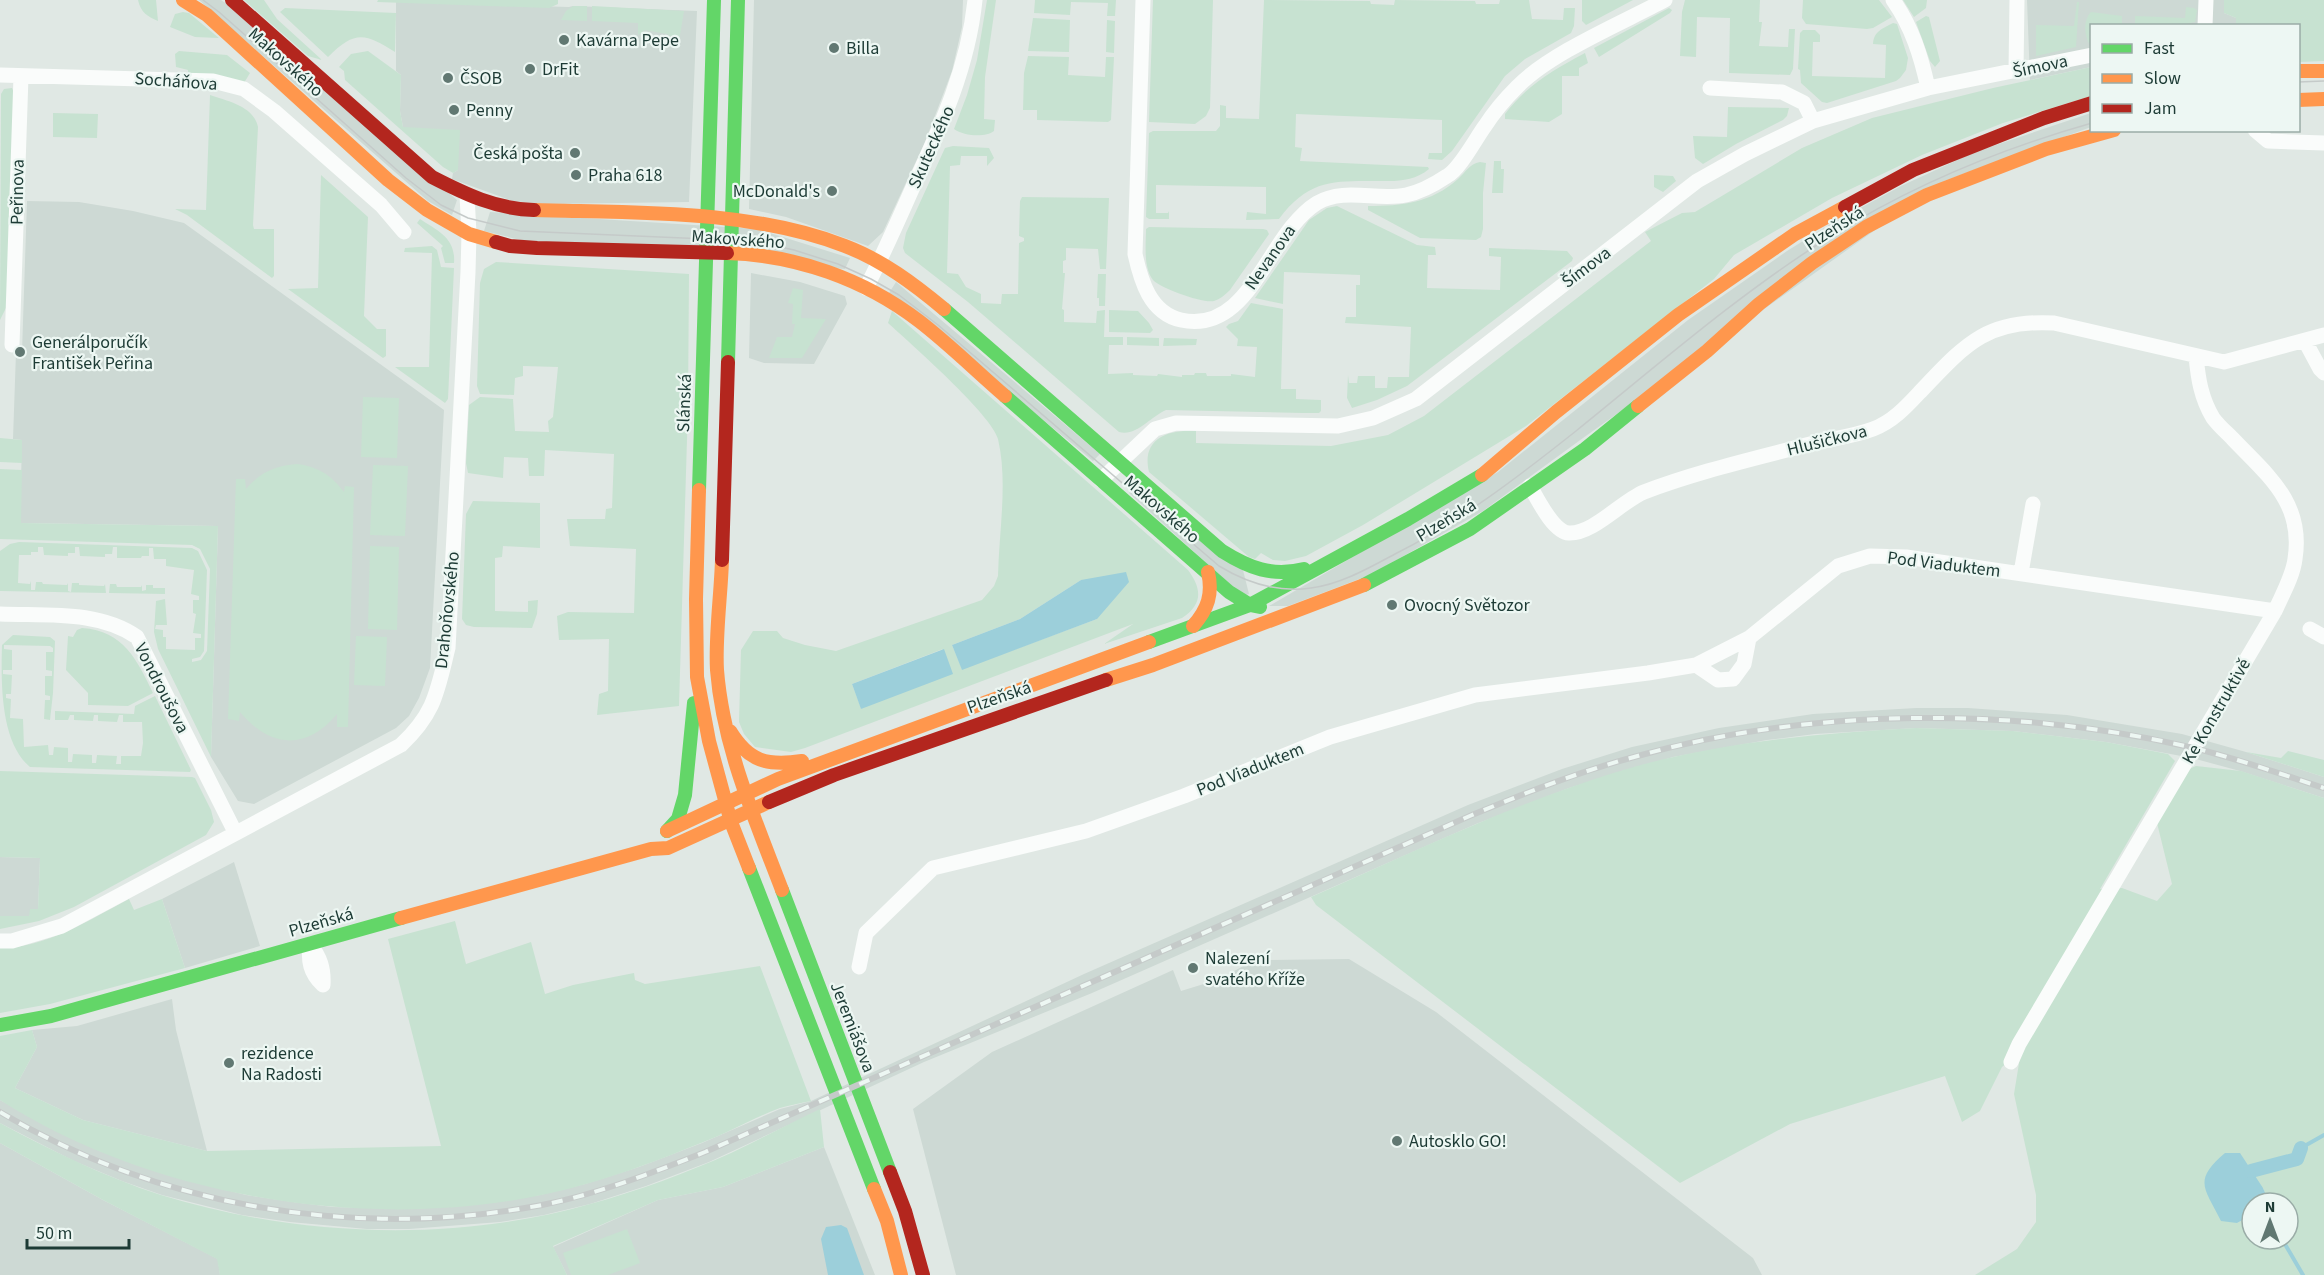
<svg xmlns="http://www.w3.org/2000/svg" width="2324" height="1275" font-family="'Source Sans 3',sans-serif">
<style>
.built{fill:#cdd9d4}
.green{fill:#c7e2d1;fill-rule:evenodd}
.water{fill:#9ccfda}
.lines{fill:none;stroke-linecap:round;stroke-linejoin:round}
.stream{stroke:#9ccfda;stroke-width:4}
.canal{stroke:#9ccfda;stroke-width:14}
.street{stroke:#fafcfb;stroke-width:15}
.fast{stroke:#63d668;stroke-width:14}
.slow{stroke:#ff974d;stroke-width:14}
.jam{stroke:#b3261e;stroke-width:14}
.tram{stroke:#c5cac9;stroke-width:1.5}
.rail-casing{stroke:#c5cac9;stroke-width:6}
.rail{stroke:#edf7f3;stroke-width:4;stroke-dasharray:11;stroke-linecap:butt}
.poi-dot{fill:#617872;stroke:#edf7f3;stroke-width:2}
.labels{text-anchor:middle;stroke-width:4.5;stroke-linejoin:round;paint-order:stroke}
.poi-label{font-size:18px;fill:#1d3b35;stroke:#edf7f3;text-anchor:start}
.street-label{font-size:18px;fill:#1d3b35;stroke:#edf7f3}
</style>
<rect width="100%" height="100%" fill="#e0e8e4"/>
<path class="built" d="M199 0H221L228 5 457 200 452 215 428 201Z
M754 0H963L962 27 952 71 925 142 883 232 868 246 786 217 749 209Z
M2027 0H2224V13L2236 18V25L2092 26 2091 67 2030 80Z
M396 2 569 7 573 6 697 11 689 202 545 204 513 201 452 179 453 173 458 170 403 127 400 111 401 75 396 71Z
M2091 113V127L1944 181 1583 438 1483 511 1370 575 1288 606H1269L1498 472 1688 320 1787 251 1829 225 1901 186 1975 152Z
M27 201 79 202 133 211 184 223 444 410 430 668 419 698 409 716 396 728 254 804 238 801 211 757 218 526 20 523 22 440 13 439 16 352H22Z
M490 212 757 229 850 258 845 269 533 243 484 231Z
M751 273 800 282 845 296 847 304 814 364 764 363 749 358Z
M896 282 1100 454 1093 461 889 293Z
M1135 485 1243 570 1249 594 1243 596 1129 493Z
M1916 708H1968L2067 715 2182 734 2246 752 2324 777V798L2240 771 2192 758 2106 742 2013 731 1916 728 1815 734 1767 740 1673 757 1569 788 1476 824 1092 993 924 1062 709 1162 646 1186 590 1204 544 1215 500 1222 409 1229H367L290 1222 242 1215 162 1195 122 1181 74 1161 0 1123V1100L82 1143 168 1175 246 1195 293 1202 332 1207 409 1209 459 1206 540 1195 585 1184 639 1167 702 1143 780 1109 811 1101 1084 974 1468 805 1562 769 1632 747 1719 728 1813 714Z
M0 857 40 858 38 909 29 916H0Z
M234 862 260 946 185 968 162 899Z
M1349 959 1436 1012 1753 1258 1762 1275H956L913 1109 992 1052 1173 970 1181 991 1220 979 1245 965 1267 960Z
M172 999 176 1030 207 1151 83 1120 15 1088 37 1047 32 1030 77 1026Z
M0 1143 103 1200 218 1259 220 1275H0Z
M824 1147 875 1275H567L553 1247 658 1200 723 1187Z"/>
<path class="green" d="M138 0H156L158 21C147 16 141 13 138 0Z
M244 0H264L277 19 322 60 308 56Z
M378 0H558V4L549 8 377 2Z
M987 0H996L985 77 984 119 995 120 994 131C985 138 964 136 954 129L967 95 977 60Z
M1035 0H1116L1115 16H1107L1108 3 1071 2 1070 15 1034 13Z
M1153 0H1213L1210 108 1206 116 1195 124 1149 122Z
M1264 0 1370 1 1371 4 1394 5 1395 0 1475 1 1476 4H1499L1500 0H1529L1532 19 1563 20 1564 8H1575L1574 26 1571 33 1525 59 1505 76 1452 151 1442 160 1428 159 1429 153H1442V120L1296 114 1295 147 1302 148 1300 161 1428 167 1429 169C1417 179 1403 181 1389 181 1339 182 1312 175 1279 219L1246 220 1247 212 1266 214V187L1156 185V213H1168L1169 211V219H1149L1146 217 1149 133 1153 131H1216L1220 126V105L1226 106V118L1259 119Z
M1582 0H1633L1586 25 1582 21Z
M1685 0H1760L1759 22H1762L1759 46 1788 47 1789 29H1795L1793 69 1790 75 1729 73 1730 18 1697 17 1696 57 1680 56 1682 12Z
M1803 0H1879L1892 17 1873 28 1867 29 1806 24 1802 18Z
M1903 0H1927L1926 8 1914 17Z
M2224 0H2324V61L2299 62 2298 26 2236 25V18L2224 13Z
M2077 2H2079L2076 47 2036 56V25L2074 26Z
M573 6H587V21L561 20 566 11Z
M592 6 684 11 679 41 667 34 645 30 638 35V23L592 21Z
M2186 7 2194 8 2197 10 2195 22 2181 25H2135V16L2185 18Z
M285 8 396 13 395 52C365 33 355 30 328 57L280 12Z
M1669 8 1672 10 1670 13 1599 57 1594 48Z
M183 12 189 13 219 38 195 37 170 27 175 14Z
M2091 12 2122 16V25L2092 26 2090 45C2084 36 2083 20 2091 12Z
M1926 16 1929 17 1940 61 1935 67 1930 61 1916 22Z
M1033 18 1070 20 1069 52 1028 51Z
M1107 20 1115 21 1114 53 1106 52Z
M1893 23 1897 24 1908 58 1906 70 1900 78 1896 81 1827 103 1822 102 1801 83 1800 70 1798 69 1800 33 1803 30H1815L1820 35V42H1813L1812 76 1885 78 1886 45 1873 44C1874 31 1882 29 1893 23Z
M179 51 227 55 250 73 244 83 188 75V70L176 67 175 54Z
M368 51 401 75 400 111 403 127 460 130 458 170 453 173 443 167 345 80 344 71 339 67 351 54Z
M1585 53 1588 63 1579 68V76H1562V114L1549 122 1505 119V114C1526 86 1553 70 1585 53Z
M1028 56 1069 57 1068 75 1105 77 1106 57H1114L1111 120 1108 122 1037 120V110H1023L1024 73Z
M2091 67V96L2003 123 1922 155 1832 198 1734 255 1714 279 1526 426 1363 525 1306 556 1285 561 1273 560 1261 553 1255 559 1249 557 1149 472C1141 439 1168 429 1196 431V443L1331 446 1388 435 1424 416 1651 241 1645 232 1682 213 1695 212 1802 148 1872 118 1993 88Z
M12 88 16 98 9 302 0 320 1 94 4 89Z
M210 95C227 101 254 106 258 127L253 225 254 229H274V276L272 278 187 215 175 209 206 210Z
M1728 107 1789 108 1787 116 1783 120 1736 144 1703 164 1695 158 1693 136 1727 137Z
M53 113 98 114 97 138 53 137Z
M953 146 989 148 994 158 987 166V156H961L960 165 950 166 947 273 958 274 966 287 981 294V303L1001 304 1002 294H1018L1019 243 1024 241V238L1019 236 1020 201 1022 197 1109 198 1106 269H1100L1098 249 1066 248V260L1063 261V273H1065L1062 309 1064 310V322L1096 323 1097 311 1105 310 1104 337H1123V345H1109L1108 374 1133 373V375L1157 376 1158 374 1182 377V375H1194L1195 373H1206L1207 376H1231V374L1255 377 1257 347 1237 346 1238 339 1226 327 1229 324 1238 321 1251 303 1283 309 1281 389H1296V399L1321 400V411L1319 413H1303L1166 410C1150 417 1136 437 1119 432L968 302 905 253 903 248 906 233 945 148Z
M1494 161H1501V169H1504L1503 193H1492Z
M1480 162 1486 163 1483 193V229L1481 237 1476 240 1420 238 1368 210V206C1402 206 1431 203 1458 179 1466 172 1469 164 1480 162Z
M321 175 368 217 364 316 377 329H386V356L383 358 288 289 318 288Z
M1654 175 1673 176 1676 181 1663 192 1654 187Z
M1337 206 1417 245 1435 247 1436 255H1428L1427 288 1500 290 1501 257 1489 256V248L1567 251 1573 258 1572 261 1407 386 1377 400 1352 408 1347 398 1348 375 1349 383H1357L1358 376H1375V388H1387L1388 377H1409L1411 327 1345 323 1346 317H1356V285H1360V275L1284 272 1283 304 1255 298 1309 220 1327 208Z
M420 219C438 231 456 238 454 263H445L441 248 443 246 417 223Z
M1149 227 1263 229 1267 230 1269 234 1230 290C1225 295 1220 299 1214 301 1204 304 1160 288 1153 280 1143 267 1146 244 1146 229Z
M432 246 437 250 441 267 454 268 448 399 445 403 395 367H429L432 253 404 252 405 248Z
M496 262 689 274 688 406 679 706 597 715 599 694 608 691 609 639 559 640 557 616 568 612 634 613 636 549 570 546 567 519H605L606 509 612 508 614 454 545 450 544 476H529L528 458 504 457 503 478 468 473 466 463 469 405 480 397 513 399 515 431 549 432 548 421 553 417 558 367 523 366V376L515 378 514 395 480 394 477 386 480 283 484 269Z
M1098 274H1106L1105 306H1099V298H1097Z
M793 288 803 290 801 318 826 319 802 358H769L777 337H792L795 324H792L793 304 788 303Z
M1109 310 1138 311 1149 323 1153 330 1150 333 1109 332Z
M892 311 1188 570C1202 589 1203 604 1182 618L1104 644 1133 624 805 748 791 752 755 747 744 734 739 722 741 650 753 631H777L783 638 805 645 836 651 982 600 994 586 998 576C999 531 1008 482 998 439 992 415 910 343 888 323ZM1081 580 1097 619 962 669 952 645 1020 619ZM943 649 861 709V708L852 684Z
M1127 337 1159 338V346L1127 345Z
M1164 338 1197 339 1196 345 1163 346Z
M363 397 399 398 397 458 361 457Z
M0 438 22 440V463L0 462Z
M297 464C319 467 331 475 344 492L345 486 354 487 348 727H337V714C306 751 270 748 240 712L239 721 228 719 236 479H245L246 489C261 472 274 466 297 464Z
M373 465 408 466 405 536 370 535Z
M0 469 22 470 21 523 218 526 211 757 158 649 154 632 156 601 165 599 167 625H156L155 629 163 630V637H166V649L195 650V638H201V634L193 633 196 614 193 613V600H199V596L191 594 194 570 166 566V559H154L153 548H149V556H142L141 558H117V547H113L112 554H105V557L80 556 79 547H75V553H68V556L44 555 43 547H38V552H31V555H19L18 583 30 584 31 581V590H35L36 582H42L43 584 67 585 68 583V591L71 592 72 583H79V585L104 586 105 584 106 593H109L110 584H116L117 587H141L142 585V591L146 590V585H153V588H165V594L0 591V551L10 544 19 542 192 548 198 551 207 570 204 651 200 657 192 659V662L201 660 207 651 210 569 200 549 192 545 0 539Z
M473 501 540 503V548L503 546 502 557 495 558V611L528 612V601L538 600 537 614 532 628 474 627 466 625 462 619 466 514Z
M370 546 399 547 397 630 368 629Z
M82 628C124 631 137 660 153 693L128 706 88 705V693L66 670 68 636 73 637 77 630Z
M13 635 50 637 55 641 53 693 50 720 44 719 45 700H50V696L45 695V676H52V671L46 670V652H53V648L50 646 4 645V649L12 650V670H3V674L12 675 11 694H6V698L11 699 10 718 23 719 24 747 48 745 49 755H53L54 747 68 748V762H72L73 754 92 755V763H96L97 755 117 756 116 764H121V756H141L143 743 142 722H123V715H119L117 722 98 721V715H94L93 721 74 720V715H70L68 720H55V711L134 714 135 706 155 696 191 770 190 772 30 767C0 742 1 682 2 645Z
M356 636 387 637 385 686 354 685Z
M1916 728 2013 731 2106 742 2168 754 2175 761 2100 889 2122 888 2157 901 2172 884 2157 823 2189 769 2196 766 2241 771 2324 798V1275H1975L2017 1249 2036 1222V1195L2014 1094 2021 1051 2002 1067 1980 1111 1962 1122 1945 1076 1790 1124 1680 1183 1316 905 1311 897C1418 850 1524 798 1637 766 1728 741 1822 733 1916 728ZM2263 1188 2268 1203H2288V1239H2252V1215L2237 1223Z
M2288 751 2324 760V777L2246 752 2281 758Z
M0 771 192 777 195 778 211 810 214 822 206 835 74 907 39 921 0 929V916H29L30 909H38L40 858 0 857Z
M129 899 134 910 162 899 185 968 50 1004 0 1013V948C46 948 89 920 129 899Z
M455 921 466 964 531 942 545 994 573 985 634 973 635 980 645 984 760 966 811 1101C801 1103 790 1105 780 1108 753 1118 728 1133 701 1143 664 1158 625 1173 586 1184 401 1238 162 1204 0 1100V1036L32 1030 37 1047 15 1088 83 1120 207 1151 441 1146 388 939Z
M820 1109 824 1147 723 1187 658 1200 553 1246 567 1275H220L217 1259 103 1200 0 1143V1123C52 1151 105 1177 161 1195 297 1237 453 1243 590 1204 638 1191 686 1173 731 1153 761 1139 790 1123 820 1109Z
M627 1229 640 1263 608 1275H571L563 1253Z"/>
<path class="water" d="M1126 572 1129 582 1097 619 962 670 952 645 1020 619 1081 580Z
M944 649 953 674 861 709 852 684Z
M2225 1153H2240L2263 1188 2269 1202 2252 1203V1215L2237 1223 2221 1221C2205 1188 2192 1181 2225 1153Z
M841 1225 847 1228 864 1275H828L821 1239 826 1227Z"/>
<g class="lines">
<path class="stream" d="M2301 1148 2324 1135
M2282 1239 2303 1275"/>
<path class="canal" d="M2251 1171 2297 1159 2301 1148"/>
<path class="street" d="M1143 0 1135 254C1141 281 1150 313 1181 320 1251 335 1267 234 1317 203 1344 187 1377 201 1406 195 1421 192 1435 184 1447 176 1460 169 1476 138 1485 126 1494 112 1505 99 1517 87 1550 53 1622 23 1665 0
M1893 0C1912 27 1921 56 1928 88
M2205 26 2206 0
M2016 71 2017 0
M0 75 213 81 244 89 274 111 381 205 404 232
M1710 88 1782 92 1804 103 1813 121
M2255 130 2268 141 2324 143
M866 288C883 255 898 221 913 187 941 126 968 68 975 0
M2305 341 2320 369 2324 373
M12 345 21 76
M1101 480 1155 429 1176 423 1338 426 1373 418 1416 399 1697 181 1745 154 1813 121 1928 88 2092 55
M1530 486C1537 498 1553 532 1569 533 1593 534 1622 501 1644 492 1696 472 1753 459 1806 445 1828 439 1852 437 1873 429 1892 422 1906 407 1919 393 1964 346 1985 319 2054 323L2224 362 2324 335
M2021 573 2033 504
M0 614C46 616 98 610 137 637L235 832
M2310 629 2324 637
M1696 665 1718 680 1733 679 1744 664 1749 638
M0 941H12L62 926 401 745C435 713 437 692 448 648L468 272 469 234 467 195
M310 944C308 961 310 973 323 985
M310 944C320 957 324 968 323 985
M859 967 866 933 933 868 1086 831 1184 796 1330 737 1475 695 1648 673 1696 665 1749 638 1838 566 1870 556 1906 557 2275 611
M2011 1062 2019 1044 2275 611C2282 595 2293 576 2295 559 2304 502 2267 475 2232 438 2226 432 2218 425 2213 418 2201 398 2198 378 2196 356"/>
<path class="fast" d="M944 309 1222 551C1249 568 1272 577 1304 569
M728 362 738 0
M1005 396 1229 592 1250 605 1260 607
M699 490 714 0
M1364 585 1470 529 1585 449 1638 406
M1149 642 1250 605 1408 519 1482 475
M667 831 678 819 685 795 694 703
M749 868 874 1189
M782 890 890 1172
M0 1025 51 1016 401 918"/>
<path class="slow" d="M183 0 207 15 388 180 427 210 469 234 496 242
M2298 71H2324
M2298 100 2324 99
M534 210C634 213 750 209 845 246 882 260 914 284 944 309
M727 253C796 255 864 279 919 321 949 344 976 371 1005 396
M1638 406 1707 351 1759 304 1812 263 1866 227 1927 195 2046 149 2114 130
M1482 475 1556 412 1678 315 1795 234 1845 207
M699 490 696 599 697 677 709 741 731 822 749 868
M722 560C721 594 715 637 717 670 723 747 755 819 782 890
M1193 626C1208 609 1213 594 1208 572
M1106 680 1153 665 1364 585
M730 731C749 762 767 766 802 761
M667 831 778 779 1149 642
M401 918 651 849 668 848 769 802
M874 1189 887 1221 901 1275"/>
<path class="jam" d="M232 0 432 177C465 194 496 209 534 210
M1845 207 1913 170 2044 118 2092 103
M496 242 510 246 537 248 727 253
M722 560 728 362
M769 802 834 775 1106 680
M890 1172 905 1211 923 1275"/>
<path class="tram" d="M203 0 219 12 406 178 441 205 468 218 520 231 753 241 794 250 838 264 871 279 899 295 938 325 1219 566C1247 583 1278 593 1311 588 1341 584 1369 568 1395 554 1461 521 1518 477 1576 431 1659 364 1740 293 1831 236 1911 186 2000 149 2092 123
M2298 82 2324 81"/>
<defs>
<path id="rail" d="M0 1112C161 1208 358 1240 542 1205 598 1194 652 1173 705 1152L1472 815C1525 793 1578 772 1634 757 1811 707 2016 706 2194 748 2238 759 2281 774 2324 788"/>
</defs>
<use href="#rail" class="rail-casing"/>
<use href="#rail" class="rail"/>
</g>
<g class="poi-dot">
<circle cx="564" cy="40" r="6"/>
<circle cx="834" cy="48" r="6"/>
<circle cx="530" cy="69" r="6"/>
<circle cx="448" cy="78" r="6"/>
<circle cx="454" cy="110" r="6"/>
<circle cx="575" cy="153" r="6"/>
<circle cx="576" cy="175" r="6"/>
<circle cx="832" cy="191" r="6"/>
<circle cx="20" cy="352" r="6"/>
<circle cx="1392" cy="605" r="6"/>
<circle cx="1193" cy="968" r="6"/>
<circle cx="229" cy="1063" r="6"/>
<circle cx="1397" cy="1141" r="6"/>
</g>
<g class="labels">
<g class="poi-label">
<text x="576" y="46">Kavárna Pepe</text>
<text x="846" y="54">Billa</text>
<text x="542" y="75">DrFit</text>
<text x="460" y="84">ČSOB</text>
<text x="466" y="116">Penny</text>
<text x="563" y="159" text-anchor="end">Česká pošta</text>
<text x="588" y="181">Praha 618</text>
<text x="820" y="197" text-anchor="end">McDonald's</text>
<text x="32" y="348">Generálporučík<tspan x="32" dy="21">František Peřina</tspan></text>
<text x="1404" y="611">Ovocný Světozor</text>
<text x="1205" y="964">Nalezení<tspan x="1205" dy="21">svatého Kříže</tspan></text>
<text x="241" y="1059">rezidence<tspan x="241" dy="21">Na Radosti</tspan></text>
<text x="1409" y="1147">Autosklo GO!</text>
</g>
<g class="street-label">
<text transform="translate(286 62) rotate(42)" y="6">Makovského</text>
<text transform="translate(2040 66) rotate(-12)" y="6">Šímova</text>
<text transform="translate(176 81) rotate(4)" y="6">Socháňova</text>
<text transform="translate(931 147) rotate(-66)" y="6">Skuteckého</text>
<text transform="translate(17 192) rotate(-89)" y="6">Peřinova</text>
<text transform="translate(1834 228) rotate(-33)" y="6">Plzeňská</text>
<text transform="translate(738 239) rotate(4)" y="6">Makovského</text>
<text transform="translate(1270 257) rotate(-55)" y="6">Nevanova</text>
<text transform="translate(1586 267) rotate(-37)" y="6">Šímova</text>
<text transform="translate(684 403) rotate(-88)" y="6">Slánská</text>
<text transform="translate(1827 440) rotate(-14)" y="6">Hlušičkova</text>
<text transform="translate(1162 509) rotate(41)" y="6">Makovského</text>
<text transform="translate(1446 520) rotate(-31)" y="6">Plzeňská</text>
<text transform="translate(1944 564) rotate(7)" y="6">Pod Viaduktem</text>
<text transform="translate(447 610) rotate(-84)" y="6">Drahoňovského</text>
<text transform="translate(162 688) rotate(63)" y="6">Vondroušova</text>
<text transform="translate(999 697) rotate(-19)" y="6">Plzeňská</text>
<text transform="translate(2216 711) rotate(-60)" y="6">Ke Konstruktivě</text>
<text transform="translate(1250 769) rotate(-22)" y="6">Pod Viaduktem</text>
<text transform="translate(321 922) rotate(-16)" y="6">Plzeňská</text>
<text transform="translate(853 1027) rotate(69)" y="6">Jeremiášova</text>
</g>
</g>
<rect x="2090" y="24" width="210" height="108" fill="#edf7f3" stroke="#9aaca7" stroke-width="1.5"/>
<rect x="2102" y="44" width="30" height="9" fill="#63d668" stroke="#9aaca7" stroke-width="1.5"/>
<text x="2144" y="54" font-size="18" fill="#1d3b35">Fast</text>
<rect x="2102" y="74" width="30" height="9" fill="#ff974d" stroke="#9aaca7" stroke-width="1.5"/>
<text x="2144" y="84" font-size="18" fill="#1d3b35">Slow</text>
<rect x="2102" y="104" width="30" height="9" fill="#b3261e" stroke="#9aaca7" stroke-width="1.5"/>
<text x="2144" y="114" font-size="18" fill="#1d3b35">Jam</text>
<g transform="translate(2270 1221)"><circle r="28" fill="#edf7f3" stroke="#9aaca7" stroke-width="1.5"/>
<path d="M0-4.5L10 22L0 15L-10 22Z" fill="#617872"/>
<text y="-9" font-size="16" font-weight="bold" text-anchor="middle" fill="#1d3b35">N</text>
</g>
<path d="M27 1239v9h102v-9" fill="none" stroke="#1d3b35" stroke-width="3"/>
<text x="36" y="1239" font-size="18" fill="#1d3b35" stroke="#edf7f3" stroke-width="4.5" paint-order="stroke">50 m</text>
</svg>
